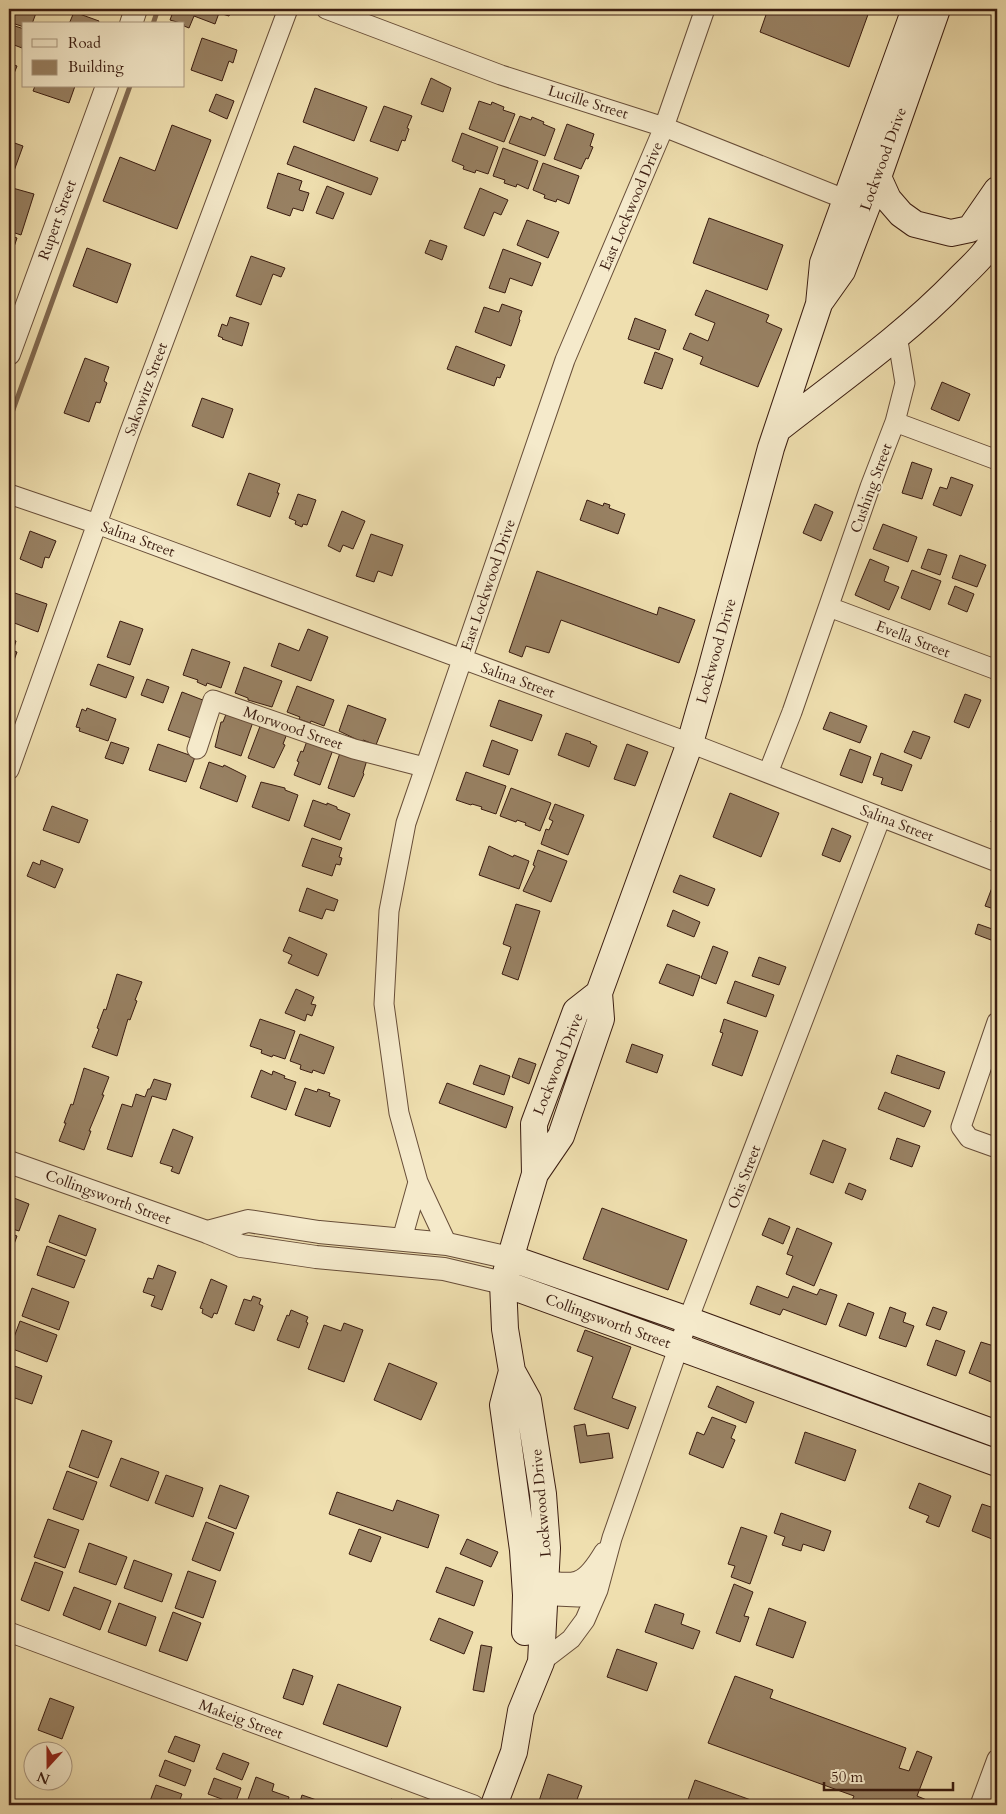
<svg xmlns="http://www.w3.org/2000/svg" width="1006" height="1814" font-family="Cardo,serif">
<style>
.lines{fill:none;stroke-linecap:round;stroke-linejoin:round}
.stream{stroke:#81694f;stroke-width:5}
.building{fill:#988163;stroke:#3a1c10}
.minor-casing{stroke:#674d38;stroke-width:21}
.tertiary-casing{stroke:#674d38;stroke-width:24}
.secondary-casing{stroke:#3a1c10;stroke-width:28}
.minor{stroke:#f5eacb;stroke-width:19}
.tertiary{stroke:#f5eacb;stroke-width:22}
.secondary{stroke:#f5eacb;stroke-width:26}
.labels{text-anchor:middle;stroke-width:4;stroke-linejoin:round;paint-order:stroke}
.street-label{font-size:15px;fill:#3a1c10;stroke:#f5eacb}
</style>
<rect width="100%" height="100%" fill="#efdfaf"/>
<filter id="stains"><feTurbulence type="fractalNoise" baseFrequency=".004" numOctaves="4"/><feColorMatrix values="0 0 0 0 .2 0 0 0 0 .09 0 0 0 0 .02 0 0 0 .5 -.17"/></filter>
<radialGradient id="worn" r=".72"><stop offset=".6" stop-color="#630" stop-opacity="0"/><stop offset="1" stop-color="#630" stop-opacity=".3"/></radialGradient>
<g class="lines">
<path class="stream" d="M153 24 158 9
M9 421 130 86"/>
</g>
<path class="building" d="M17 9H26L36 13 32 24H24V27L12 23Z
M174 9H232L229 16 219 13 215 24 194 16 189 28 184 26V24L170 20Z
M768 9H870L849 67 760 32Z
M74 12 99 21 98 24H69Z
M9 24 24 29 22 48 9 43Z
M202 38 237 50 233 63 229 61 222 81 191 70Z
M9 63 17 66 9 86Z
M431 78 451 88 443 112 421 104Z
M35 86H75L69 103 33 91Z
M315 88 367 107 354 141 303 122Z
M216 94 234 101 227 119 209 111Z
M479 101 491 105 492 102 504 107 503 110 515 114 504 142 469 129Z
M384 106 412 116 407 128 409 129 405 141 402 140 398 151 370 141Z
M520 116 531 120 532 117 544 122 543 124 555 129 545 156 509 143Z
M567 124 594 134 590 146 593 147 588 159 586 158 581 169 554 159Z
M172 125 211 140 177 229 103 201 120 157 155 171Z
M462 133 498 147 488 174 476 170 475 173 463 169 464 166 452 161Z
M9 141 23 146 10 182H9Z
M294 146 378 178 371 195 287 164Z
M503 148 538 161 528 189 517 184 516 187 504 183 505 180 493 176Z
M543 163 579 176 569 204 557 199 556 202 544 198 545 195 533 190Z
M278 173 302 181 299 190 309 193 303 211 293 208 290 216 267 208Z
M327 186 344 193 333 219 316 213Z
M9 187 34 194 21 235 9 231Z
M480 188 508 200 501 215 494 212 484 236 464 228Z
M709 218 783 245 767 290 693 263Z
M527 220 559 232 548 258 517 245Z
M9 235 17 238 9 262Z
M430 240 447 246 442 260 425 253Z
M87 248 131 264 117 303 73 286Z
M503 249 541 263 532 286 510 278 505 293 489 288Z
M251 256 285 268 281 277 273 274 261 305 236 296Z
M706 290 769 315 766 322 782 329 758 387 700 364 703 357 683 349 690 333 708 341 715 323 695 315Z
M502 304 522 311 519 319 520 320 511 346 475 332 484 307 499 312Z
M230 317 249 323 242 346 222 339 223 338 218 336 222 324 227 326Z
M635 318 666 330 659 350 628 339Z
M456 346 505 365 500 378 497 377 494 386 447 369Z
M655 352 673 359 662 389 644 383Z
M85 358 109 367 104 381 107 383 100 403 96 402 89 422 64 413Z
M942 382 970 394 959 421 931 409Z
M202 398 233 409 223 438 192 426Z
M912 462 932 469 922 499 902 493Z
M249 473 280 484 277 493H279L270 517 237 505Z
M951 477 973 485 961 516 933 505 940 487 947 489Z
M298 494 316 500 307 525 303 524 302 527 295 524 296 521 289 518Z
M587 500 603 506 604 503 610 505 609 508 625 514 618 534 580 520Z
M815 504 833 512 821 541 803 533Z
M342 511 365 521 353 549 343 545 340 552 328 546Z
M883 524 917 537 908 562 873 549Z
M30 531 56 541 49 558 45 557 42 568 20 559Z
M371 534 403 545 392 576 378 571 374 582 356 576Z
M928 549 947 555 940 575 921 568Z
M960 555 986 565 977 587 952 578Z
M870 559 889 567 884 581 899 587 889 610 855 595Z
M912 570 941 581 930 610 901 598Z
M537 571 657 615 659 607 695 620 679 663 561 620 549 653 526 646 522 657 509 652Z
M955 586 974 594 967 612 948 604Z
M9 591 47 604 38 632 9 621Z
M120 621 143 629 130 665 107 657Z
M308 629 328 637 311 681 271 666 279 643 299 651Z
M9 639 16 641 13 651 17 652 13 663 9 662Z
M192 649 230 662 221 688 207 683 206 686 197 682 198 680 183 675Z
M98 664 134 677 126 698 90 685Z
M244 667 282 681 272 707 248 700V698L235 693Z
M147 679 169 687 163 703 141 695Z
M297 686 334 700 324 726 311 721 310 723 299 719 300 717 287 712Z
M182 692 208 702 194 739 168 730Z
M965 694 981 700 969 728 954 722Z
M499 700 542 715 532 741 490 726Z
M348 705 386 719 376 745 363 740 362 742 339 731Z
M87 708 116 719 108 741 79 731 80 728 76 727 82 709 86 711Z
M228 709 254 719 241 756 215 747 221 722H223Z
M830 712 867 726 860 743 823 729Z
M262 721 288 731 283 744 285 745 274 768 248 758Z
M913 731 930 737 921 759 904 752Z
M566 733 591 742 590 743 597 746 589 767 558 755Z
M308 738 334 747 320 785 294 775 299 762 297 761 301 751 303 752Z
M492 740 518 750 509 775 483 766Z
M111 742 129 748 123 764 105 758Z
M158 744 195 757 186 782 149 770Z
M627 744 648 752 635 786 614 779Z
M850 749 871 757 862 783 840 775Z
M341 750 367 760 363 773 364 774 354 797 328 788Z
M881 753 912 765 902 791 881 784 883 778 873 775Z
M209 762 223 767 224 765 246 776 237 802 200 788Z
M466 772 506 786 496 814 481 809 482 807 472 804 471 805 456 800Z
M261 782 285 788V790L298 795 289 821 252 807Z
M511 788 551 803 540 831 525 825 526 823 517 820 516 822 500 816Z
M730 793 779 813 761 857 713 837Z
M313 800 327 805V803L337 807V809L350 814 340 840 304 826Z
M997 803V824L991 822Z
M555 804 584 815 568 855 541 844 546 829 549 830 553 821 549 819Z
M52 806 88 820 79 843 43 830Z
M832 828 851 836 840 862 822 855Z
M312 838 342 848 339 857 342 858 340 865 336 864 332 876 302 866Z
M489 846 513 857 514 855 529 861 519 889 479 875Z
M538 850 567 861 551 902 523 891 535 866 533 865Z
M41 860 63 869 55 888 27 876 33 862 40 865Z
M680 875 715 889 708 906 673 892Z
M993 885 997 887V910L985 906Z
M307 888 338 900 334 911 326 909 322 919 299 911Z
M516 904 540 911 518 980 502 974 511 947 503 944Z
M673 910 700 922 694 937 667 926Z
M978 924 995 930 991 940 975 934Z
M289 937 327 954 318 976 288 963 292 955 283 951Z
M713 946 728 952 716 984 701 978Z
M759 957 786 967 779 985 752 976Z
M667 964 700 976 693 996 659 983Z
M117 974 142 982 135 1000 137 1001 130 1020 128 1019 117 1056 92 1047 99 1029 97 1028 104 1009 106 1010Z
M735 981 774 995 766 1017 727 1003Z
M296 989 314 997 311 1004 316 1005 312 1016 307 1014 305 1021 285 1013Z
M260 1019 295 1031 285 1059 273 1055 272 1057 261 1053 262 1050 250 1046Z
M724 1019 758 1031 742 1076 712 1065 723 1033 720 1032Z
M300 1034 334 1047 324 1074 313 1070 312 1073 300 1069 301 1065 290 1061Z
M632 1044 663 1055 657 1073 626 1062Z
M897 1055 945 1072 939 1089 891 1073Z
M519 1058 536 1064 529 1084 512 1077Z
M480 1065 510 1076 504 1095 473 1084Z
M84 1068 109 1077 102 1095H104L89 1131H91L84 1150 59 1141 66 1123H64L71 1104 73 1105Z
M261 1070 272 1075 273 1071 285 1076 284 1078 296 1082 286 1110 251 1097Z
M154 1079 171 1084 166 1100 152 1096 132 1157 107 1149 122 1104 132 1107 136 1094 145 1097 148 1089H150Z
M447 1083 513 1107 506 1128 439 1103Z
M305 1088 317 1092 318 1089 330 1093 329 1096 340 1100 330 1127 295 1115Z
M885 1092 931 1111 924 1127 878 1109Z
M997 1122V1138L993 1136Z
M173 1129 193 1137 179 1174 171 1171 173 1167 160 1163Z
M897 1138 920 1146 912 1167 890 1159Z
M823 1140 846 1149 833 1183 810 1174Z
M849 1183 866 1190 862 1200 845 1193Z
M9 1196 29 1204 19 1231 9 1228Z
M602 1208 687 1240 668 1290 583 1259Z
M59 1215 96 1229 86 1256 49 1242Z
M769 1218 790 1227 783 1244 762 1235Z
M797 1228 832 1243 814 1286 786 1274 793 1256 787 1254Z
M9 1233 17 1236 9 1258Z
M47 1246 85 1260 74 1288 37 1275Z
M158 1265 176 1272 162 1310 151 1306 155 1296 143 1292 148 1278 153 1279Z
M211 1279 227 1286 217 1314 214 1313 212 1318 202 1313 203 1309 200 1308Z
M757 1286 788 1298 793 1286 817 1295 820 1289 837 1295 826 1325 783 1309 780 1315 750 1304Z
M32 1288 69 1302 59 1330 22 1316Z
M253 1296 261 1299 259 1304 263 1306 254 1331 235 1324 244 1299 251 1301Z
M848 1303 874 1313 866 1336 839 1326Z
M890 1307 906 1313 903 1322 914 1326 906 1347 879 1338Z
M933 1307 947 1312 940 1330 926 1325Z
M291 1310 308 1317 306 1322 308 1323 299 1348 277 1340 287 1315 289 1316Z
M20 1321 57 1335 47 1362 10 1348Z
M344 1323 363 1330 344 1382 308 1369 324 1325 341 1331Z
M585 1330 631 1347 612 1398 636 1407 628 1429 574 1409 593 1357 577 1351Z
M936 1340 965 1351 956 1376 927 1365Z
M981 1342 997 1347V1366L991 1382 969 1373Z
M389 1363 437 1383 421 1420 374 1400Z
M9 1364 42 1376 32 1404 9 1396Z
M717 1386 754 1402 746 1423 708 1407Z
M712 1417 736 1426 731 1438 735 1440 723 1468 689 1454 697 1432 704 1435Z
M585 1424 587 1436 609 1433 613 1458 580 1463 574 1426Z
M82 1430 112 1441 98 1478 69 1467Z
M805 1432 856 1450 845 1481 795 1463Z
M121 1458 159 1472 148 1501 110 1486Z
M67 1471 97 1482 83 1520 53 1509Z
M166 1475 203 1488 193 1517 155 1503Z
M919 1483 951 1496 939 1527 926 1522 929 1516 909 1508Z
M220 1485 249 1496 236 1529 208 1518Z
M337 1492 393 1511 397 1500 439 1515 428 1548 329 1514Z
M982 1504 997 1509V1541L972 1531Z
M781 1513 831 1531 824 1551 803 1544 801 1551 782 1545 785 1537 774 1533Z
M48 1519 79 1530 65 1568 34 1557Z
M206 1522 234 1533 220 1571 192 1560Z
M741 1527 767 1536 750 1584 731 1577 735 1566 728 1564Z
M359 1529 381 1537 371 1562 349 1554Z
M467 1539 498 1552 491 1567 460 1554Z
M89 1543 127 1557 116 1585 79 1572Z
M134 1560 172 1574 162 1602 124 1588Z
M35 1562 63 1572 49 1611 21 1600Z
M446 1567 483 1581 474 1606 436 1592Z
M188 1571 216 1581 203 1618 175 1608Z
M734 1584 753 1592 744 1616 749 1617 740 1642 716 1633Z
M74 1587 111 1601 100 1630 63 1615Z
M119 1603 156 1617 146 1646 108 1632Z
M655 1604 684 1614 681 1624 700 1631 693 1649 645 1632Z
M769 1608 806 1622 793 1658 756 1645Z
M173 1612 201 1623 187 1661 159 1651Z
M439 1618 473 1632 464 1654 430 1640Z
M481 1645 492 1647 484 1692 473 1690Z
M617 1649 657 1663 647 1691 607 1677Z
M293 1669 313 1676 303 1705 283 1698Z
M735 1676 773 1690 770 1698 906 1748 899 1768 909 1771 917 1751 932 1757 917 1796 939 1805H850L854 1796 708 1743Z
M338 1684 401 1707 387 1747 323 1724Z
M50 1698 74 1707 62 1739 38 1730Z
M175 1736 200 1745 194 1762 168 1752Z
M223 1753 249 1763 242 1780 216 1769Z
M165 1760 191 1770 185 1786 159 1776Z
M548 1774 582 1786 575 1805H551L539 1801Z
M256 1777 274 1784 272 1791 289 1797 287 1805H246Z
M214 1778 241 1788 235 1804 208 1794Z
M695 1780 765 1805H686Z
M156 1785 182 1794 178 1805H161L150 1801Z
M302 1795 331 1805H299Z
M391 1799 407 1805H389Z"/>
<g class="lines">
<defs>
<path id="minor" d="M326 9 501 75 664 127 847 200
M895 422 997 460
M9 494 97 524 690 743 997 862
M829 607 997 670
M197 749 213 700 354 749 424 767
M9 770 129 434 288 9
M768 773 792 712 870 487 895 422 905 383 897 335
M997 1022 961 1127 969 1138 997 1148
M402 1239 418 1182
M447 1244 418 1182 399 1113 384 1004 389 911 406 823 565 360 664 127 705 9
M532 1578C546 1580 564 1585 577 1581 588 1578 598 1562 604 1552
M533 1595 578 1597 598 1590
M9 1632 474 1805
M541 1662 571 1639 585 1620 598 1590 612 1538 688 1320 881 817
M980 1805 997 1759"/>
<path id="tertiary" d="M131 24 136 9
M9 354 107 86
M9 1162 207 1232 241 1246 316 1257 444 1269 503 1283
M207 1232 248 1221 319 1232 447 1244 510 1258"/>
<path id="secondary" d="M878 177 888 199 901 214 915 224 951 233 970 229 997 190
M820 302 842 271 878 177 937 9
M778 429C839 381 904 336 958 280 973 265 988 252 997 233
M535 1174 534 1124 576 1011 599 993
M510 1258 688 1320 997 1434
M503 1283 997 1463
M512 1371 503 1405 523 1550 526 1595 525 1632
M494 1805 514 1752 521 1711 541 1662 547 1548 543 1494 528 1400 512 1371 505 1329 503 1283 535 1174 561 1136 601 1019 599 993 690 743 709 677 771 448 819 304 823 263 915 9"/>
</defs>
<use href="#minor" class="minor-casing"/>
<use href="#tertiary" class="tertiary-casing"/>
<use href="#secondary" class="secondary-casing"/>
<use href="#minor" class="minor"/>
<use href="#tertiary" class="tertiary"/>
<use href="#secondary" class="secondary"/>
</g>
<g class="labels">
<g class="street-label">
<text transform="translate(588 102) rotate(17)" y="5">Lucille Street</text>
<text transform="translate(883 159) rotate(-70)" y="5">Lockwood Drive</text>
<text transform="translate(631 206) rotate(-67)" y="5">East Lockwood Drive</text>
<text transform="translate(57 220) rotate(-70)" y="5">Rupert Street</text>
<text transform="translate(146 389) rotate(-70)" y="5">Sakowitz Street</text>
<text transform="translate(871 488) rotate(-70)" y="5">Cushing Street</text>
<text transform="translate(138 539) rotate(20)" y="5">Salina Street</text>
<text transform="translate(488 585) rotate(-71)" y="5">East Lockwood Drive</text>
<text transform="translate(913 639) rotate(21)" y="5">Evella Street</text>
<text transform="translate(716 651) rotate(-74)" y="5">Lockwood Drive</text>
<text transform="translate(518 680) rotate(20)" y="5">Salina Street</text>
<text transform="translate(293 728) rotate(19)" y="5">Morwood Street</text>
<text transform="translate(897 823) rotate(21)" y="5">Salina Street</text>
<text transform="translate(558 1064) rotate(-68)" y="5">Lockwood Drive</text>
<text transform="translate(744 1177) rotate(-69)" y="5">Otis Street</text>
<text transform="translate(108 1197) rotate(20)" y="5">Collingsworth Street</text>
<text transform="translate(608 1321) rotate(20)" y="5">Collingsworth Street</text>
<text transform="translate(541 1503) rotate(-95)" y="5">Lockwood Drive</text>
<text transform="translate(241 1719) rotate(20)" y="5">Makeig Street</text>
</g>
</g>
<rect width="1006" height="1814" fill="none" stroke="#efdfaf" stroke-width="30"/>
<rect x="10" y="10" width="986" height="1794" fill="none" stroke="#3a1c10" stroke-width="2.5"/>
<rect x="15" y="15" width="976" height="1784" fill="none" stroke="#3a1c10"/>
<rect x="22" y="22" width="162" height="65" fill="#f5eacb" stroke="#aa9880"/>
<rect x="32" y="39" width="25" height="8" fill="#f5eacb" stroke="#aa9880"/>
<text x="68" y="48" font-size="15" fill="#3a1c10">Road</text>
<rect x="32" y="60" width="25" height="15" fill="#988163" stroke="#aa9880"/>
<text x="68" y="72" font-size="15" fill="#3a1c10">Building</text>
<g transform="translate(48 1766) rotate(201)"><circle r="24" fill="#f5eacb" stroke="#aa9880"/>
<path d="M0-4L9 19L0 12L-9 19Z" fill="#8f2418"/>
<text y="-8" font-size="14" font-weight="bold" text-anchor="middle" fill="#3a1c10">N</text>
</g>
<path d="M824 1782v8h129v-8" fill="none" stroke="#3a1c10" stroke-width="2.5"/>
<text x="831" y="1782" font-size="15" fill="#3a1c10" stroke="#f5eacb" stroke-width="4" paint-order="stroke">50 m</text>
<rect width="100%" height="100%" filter="url(#stains)"/>
<rect width="100%" height="100%" fill="url(#worn)"/>
</svg>
